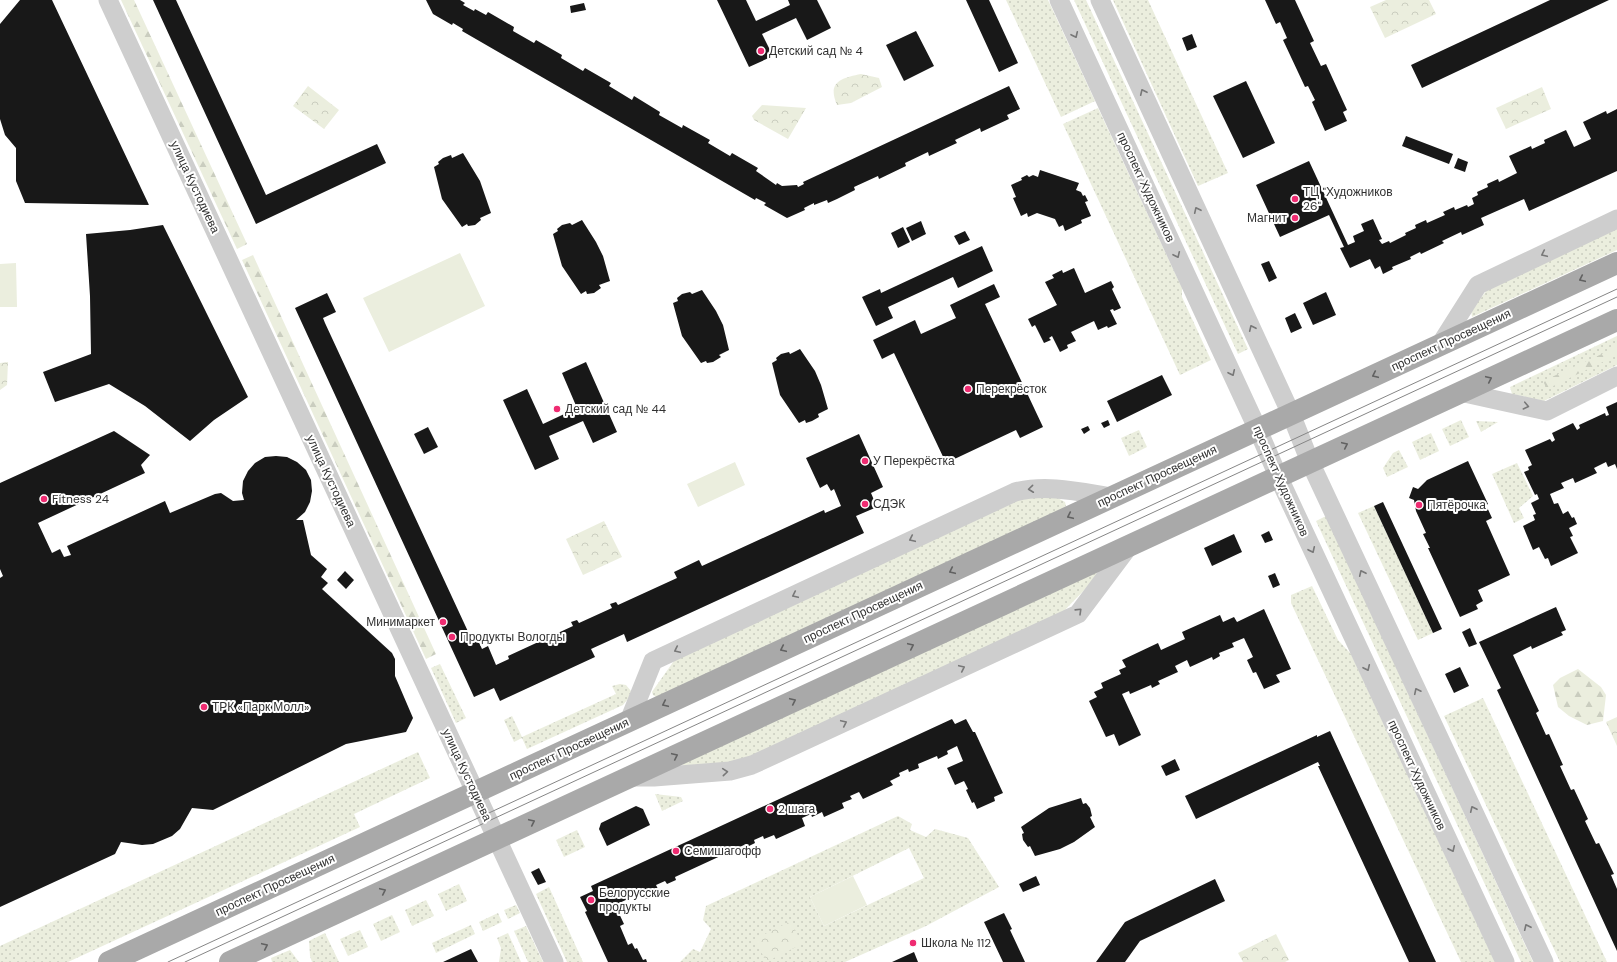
<svg xmlns="http://www.w3.org/2000/svg" width="1617" height="962" font-family="'DM Sans',sans-serif">
<style>
.grass{fill:url(#grass-dots);fill-rule:evenodd}
.forest{fill:url(#forest-firs)}
.park{fill:url(#park-crowns)}
.pitch{fill:#ebeede}
.building{fill:#181818}
.lines{fill:none;stroke-linecap:round;stroke-linejoin:round}
.minor{stroke:#cecece;stroke-width:19}
.major{stroke:#a9a9a9;stroke-width:22}
.tram{stroke:#868686;stroke-width:1}
.oneway{stroke:#787878}
.oneway2{stroke:#616161}
.poi-dot{fill:#ef2b71;stroke:#fff;stroke-width:1.5}
.labels{text-anchor:middle;stroke-width:4;stroke-linejoin:round;paint-order:stroke}
.poi-label{font-size:12px;fill:#313131;stroke:#fff;text-anchor:start}
.street-label{font-size:12px;fill:#313131;stroke:#fff}
</style>
<defs>
<pattern id="grass-dots" width="8" height="8" patternUnits="userSpaceOnUse"><rect width="8" height="8" fill="#ebeede"/><path d="M2 2h.1M6 6h.1" fill="none" stroke="#cacdbf" stroke-width="1.8" stroke-linecap="round"/></pattern>
<pattern id="forest-firs" width="22" height="20" patternUnits="userSpaceOnUse"><rect width="22" height="20" fill="#ebeede"/><path d="M5 1l3.5 6h-7zM16 11l3.5 6h-7z" fill="#cacdbf"/></pattern>
<pattern id="park-crowns" width="20" height="18" patternUnits="userSpaceOnUse"><rect width="20" height="18" fill="#ebeede"/><path d="M2 6a3 3 0 1 1 6 0M12 15a3 3 0 1 1 6 0" fill="none" stroke="#cacdbf"/></pattern>
</defs>
<rect width="100%" height="100%" fill="#fff"/>
<path class="grass" d="M1006 0H1048L1095 101 1061 117Z
M1074 0H1086L1248 349 1238 354Z
M1113 0H1148L1228 173 1198 186Z
M1098 108 1182 288V297L1211 360 1180 375 1063 124Z
M1617 225V250L1472 317 1471 310 1492 284Z
M1617 336V365L1544 401 1512 394 1510 387Z
M1461 420 1469 437 1450 446 1442 429Z
M1476 421 1498 422 1481 432Z
M1139 430 1147 447 1129 456 1121 438Z
M1431 433 1439 451 1420 460 1412 442Z
M1399 450 1408 467 1387 477 1383 468 1393 453Z
M1517 463 1533 496 1519 508 1524 518 1514 523 1492 474Z
M1054 496 1065 502 1066 506 1062 509 656 697 653 695 652 692 654 689 676 658 1019 499Z
M1374 506 1433 633 1418 640 1358 513Z
M1326 516 1533 962H1521L1316 521Z
M1097 572 1096 578 1062 613 746 759 729 764 685 767 682 764Z
M1312 586 1338 640 1351 654 1495 962H1461L1291 603V595Z
M440 664 466 718 456 723 431 668Z
M620 684 626 685 631 691 628 699 623 705 527 749 522 738 514 742 504 720 512 716 522 737 616 694 612 686Z
M1483 698 1607 962H1560L1444 716Z
M418 752 430 778 354 814 360 827 68 962H0V946Z
M655 794 681 797 683 801 662 811Z
M898 816 912 824 910 830 926 837 935 829 968 838 999 887 926 926 845 962H680L693 949 700 952 711 929 703 920 706 906ZM909 848 924 878 824 926 810 897Z
M577 830 585 847 564 857 556 840Z
M459 884 467 901 446 911 438 894Z
M549 887 583 962H584H567L536 894Z
M426 900 434 916 412 926 405 910Z
M516 905 520 913 508 919 504 910Z
M498 913 502 922 483 931 479 922Z
M392 915 400 932 381 941 373 924Z
M471 925 475 934 436 953 432 943Z
M526 926 543 962H528L514 931Z
M360 930 368 947 348 956 340 939Z
M325 933 339 962H312L310 956 309 941Z
M508 933 521 962H499L501 948 497 938Z
M290 950 299 962H272L271 958Z"/>
<path class="forest" d="M121 0H134L247 244 237 249Z
M253 255 436 654 426 659 242 260Z
M1617 347V355L1547 389 1543 381Z
M1578 669 1601 687 1606 695 1603 721 1587 725 1569 716 1558 707 1553 685 1560 678Z"/>
<path class="park" d="M1386 0H1429L1436 14 1385 38 1370 7Z
M861 74 879 78 882 87 851 103 837 105C827 82 841 78 861 74Z
M308 86 339 110 324 129 293 106Z
M1542 87 1551 109 1506 129 1496 108Z
M762 105 806 108 788 139 754 120 752 116Z
M8 362 7 385 0 390V363Z
M604 521 622 557 583 575 566 539Z
M1617 717V746L1606 722Z
M791 921 802 944 766 962 755 939Z
M1276 934 1289 960 1285 962H1243L1238 953Z"/>
<path class="pitch" d="M460 253 485 306 389 352 363 298Z
M16 263 17 307H0V264Z
M735 462 745 485 698 507 687 484Z
M853 876 867 905 824 926 810 897Z"/>
<path class="building" d="M20 0H52L149 205 25 203 16 181V148L5 135 0 119V24Z
M153 0H176L266 195 377 144 386 163 256 224Z
M426 0H460L465 3 463 5 474 11 475 9 486 15 488 12 514 27 513 31 534 43 536 40 562 55 561 58 583 71 585 68 611 83 609 86 632 100 634 96 660 112 659 115 682 128 683 125 710 140 708 143 730 156 732 153 758 168 756 171 776 185 777 183 782 186 797 185 798 187 804 184 803 182 1009 86 1020 109 1007 115 1009 119 981 132 980 128 955 140 957 143 929 156 928 152 905 163 906 166 879 179 878 176 854 187 855 190 837 199 828 203 827 200 814 205V203L804 208 805 210 787 218 764 205 766 203 756 198 755 200 462 31 463 29 453 23 452 25 433 14Z
M717 0H746L756 21 790 5 788 0H817L831 28 807 40 796 18 762 34 773 56 749 67Z
M966 0H989L1018 63 999 72Z
M1265 0H1295L1314 41 1310 43 1321 66 1326 64 1347 110 1343 112 1347 121 1325 131 1312 102 1315 100 1308 86 1305 87 1283 40 1287 38 1280 22 1276 24Z
M1550 0H1609L1422 88 1411 65Z
M584 3 586 10 571 13 570 6Z
M916 31 934 66 904 81 886 45Z
M1192 34 1197 47 1187 51 1182 38Z
M1246 81 1275 143 1243 158 1213 96Z
M1617 109V171L1529 211 1524 199 1481 218 1484 225 1462 235 1461 232 1442 241 1444 243 1421 254 1420 252 1410 257 1411 259 1392 267 1393 269 1383 274 1380 266 1375 269 1370 259 1350 268 1340 248 1344 247 1329 215 1280 237 1256 185 1309 161 1348 245 1355 242 1353 236 1364 231 1361 224 1373 219 1382 239 1379 240 1382 244 1389 241 1390 243 1406 235 1405 233 1416 228 1415 225 1426 220 1427 223 1445 215 1443 212 1454 207 1455 210 1467 205 1468 207 1474 204 1472 198 1478 195 1477 192 1488 187 1487 184 1498 179 1499 182 1517 173 1509 156 1531 146 1532 149 1545 143 1544 140 1566 130 1574 147 1591 139 1583 122 1606 111 1607 114Z
M1406 136 1453 154 1449 164 1402 146Z
M463 153 480 181 491 213 480 218 481 220 475 225 468 226 467 224 462 227 442 199 434 167 439 164 438 162 443 158 451 155 452 158Z
M1458 158 1468 162 1465 172 1454 168Z
M1040 170 1079 183 1076 190 1081 192 1083 196 1085 195 1088 201 1085 202 1091 216 1081 220 1082 223 1065 231 1063 225 1059 227 1055 219 1037 213 1028 217 1027 213 1021 216 1013 198 1016 197 1011 185 1022 180 1021 178 1027 175 1029 177 1033 175 1038 177Z
M582 220 596 242 603 256 610 281 599 285 601 288 594 293 587 294 586 291 581 294 562 266 553 234 558 231 557 229 562 225 570 223 572 225Z
M921 221 926 234 912 241 906 228Z
M163 225 248 397 214 420 190 441 145 406 109 384 55 402 43 372 91 354 90 296 86 234 130 230Z
M903 227 910 242 898 248 891 233Z
M965 231 970 240 959 245 954 236Z
M982 246 993 271 958 288 953 277 888 307 893 318 876 326 862 297 880 289 881 293Z
M1269 261 1277 278 1269 282 1261 264Z
M1074 268 1085 293 1111 281 1114 287 1112 289 1121 308 1114 311 1113 309 1110 310 1117 324 1108 328 1107 326 1098 330 1094 321 1071 332 1076 341 1067 345 1068 348 1060 352 1052 336 1049 338 1051 340 1044 343 1035 325 1032 327 1028 319 1057 305 1045 282 1054 278 1052 275 1062 270 1063 273Z
M994 284 1000 297 985 304 1043 427 1020 438 1016 430 946 463 894 353 882 359 873 340 915 320 921 334 956 318 950 305Z
M702 290 716 311 723 325 729 350 719 355 721 357 713 362 707 363 706 361 701 363 682 336 673 303 678 301 677 298 682 294 690 292 692 294Z
M1326 292 1336 315 1313 325 1303 303Z
M327 293 336 312 323 318 325 323 471 638 476 636 482 649 488 646 496 665 509 659 508 656 573 626 571 622 577 620 579 623 612 608 610 604 616 602 618 605 677 578 674 572 699 560 702 566 824 510 825 513 841 506 834 489 831 491 827 484 820 488 806 458 859 434 883 487 871 493 877 507 856 516 864 533 627 642 624 634 591 649 595 657 500 701 494 688 474 697 295 308Z
M1295 313 1302 328 1291 333 1285 318Z
M800 349 815 371 821 385 828 409 818 414 819 417 812 421 806 423 805 420 799 423 780 395 772 363 777 360 776 358 781 354 789 352 790 354Z
M586 362 617 432 593 443 583 421 549 436 559 459 535 470 503 400 527 389 543 424 577 408 562 373Z
M1162 375 1172 395 1117 422 1107 401Z
M1617 402V469L1615 464 1608 467 1606 462 1594 468 1597 473 1575 483 1573 478 1561 483 1564 488 1550 494 1554 504 1558 503 1563 514 1568 511 1572 518 1574 517 1577 524 1569 528 1573 536 1570 537 1578 553 1551 566 1548 558 1545 559 1539 547 1533 550 1523 526 1535 520 1533 515 1536 514 1531 503 1539 499 1537 494 1535 495 1524 472 1529 470 1528 467 1532 465 1525 450 1550 439 1552 442 1555 440 1552 433 1573 423 1577 430 1580 428 1579 425 1605 413 1606 416 1609 415 1606 407Z
M1108 420 1110 425 1104 428 1101 423Z
M1088 426 1090 430 1084 434 1081 429Z
M428 427 438 447 424 454 414 434Z
M114 431 150 455 141 465 145 473 38 523 52 553 60 549 64 557 71 555 67 546 165 501 170 513 215 494 221 493 233 501 244 500 242 493 243 481 248 471 255 463 265 457 276 456 287 457 297 462 306 470 311 480 312 491 310 502 305 512 296 520H303L311 555 327 569 321 577 328 583 322 589 392 653 395 659V676L413 718 406 732 346 744 213 810 192 808 180 829 172 836 153 844 142 845 121 842 115 854 0 907V578L3 576 0 569V483Z
M1468 461 1488 504 1486 505 1492 518 1486 521 1510 575 1478 590 1483 601 1476 605 1478 609 1460 617 1428 548H1430L1423 534 1426 533 1416 511 1414 500 1409 498 1413 487 1418 489 1427 480Z
M1383 502 1442 629 1433 633 1374 506Z
M1269 531 1273 540 1265 543 1261 535Z
M1234 534 1242 552 1212 566 1204 548Z
M345 571 354 580 346 589 337 580Z
M1275 573 1280 585 1273 588 1268 576Z
M1556 607 1566 630 1561 632 1563 635 1532 649 1531 646 1513 655 1539 711 1536 713 1546 735 1549 734 1563 765 1560 766 1571 790 1574 789 1588 819 1585 821 1596 844 1599 843 1614 874 1611 875 1617 889V951L1497 690 1501 688 1479 642Z
M1264 609 1291 669 1276 675 1280 682 1264 689 1256 672 1253 673 1247 660 1253 657 1244 638 1232 643 1234 647 1219 653 1220 656 1213 660 1212 657 1190 667 1187 660 1175 666 1178 672 1158 681 1160 684 1152 688 1151 685 1130 694 1129 691 1122 694 1141 735 1119 746 1114 734 1106 737 1089 701 1097 697 1094 692 1103 688 1101 683 1121 674 1119 670 1126 667 1122 660 1158 643 1161 650 1185 639 1182 632 1220 615 1223 622 1234 617 1237 622Z
M1470 628 1477 644 1469 647 1462 632Z
M1460 667 1469 686 1454 693 1445 674Z
M952 719 955 724 966 719 973 732H975L1003 793 994 797 995 801 977 809 974 802 972 803 966 790 968 789 964 781 955 785 947 768 963 761 957 746 947 751 948 754 938 759 937 756 918 764 919 768 909 772 908 769 899 773 900 776 890 781 893 785 863 799 859 792 850 796 852 799 842 803 844 808 824 817 822 812 812 817 811 814 802 818 805 826 776 839 774 835 764 839 763 836 754 840 755 843 745 848 744 845 714 859 675 877 676 880 667 884 665 881 656 885 660 893 646 899 643 892 615 905 624 924 620 926 628 945 632 943 635 949 637 948 643 960 646 959 647 962H608L585 912 587 911 580 897 593 891 591 886Z
M1330 731 1436 962H1409L1318 766H1320L1318 762 1196 819 1185 796 1317 735V737Z
M1175 759 1180 770 1166 776 1161 766Z
M1081 798 1083 804 1086 803 1090 808 1092 816 1090 817 1095 827 1074 842 1060 849 1035 856 1030 846 1028 847 1023 840 1022 834 1024 833 1021 827 1049 808Z
M636 806 643 809 650 825 607 846 599 829 601 823Z
M539 868 546 882 538 885 531 872Z
M1036 876 1040 885 1023 892 1019 884Z
M1215 879 1225 901 1140 941 1125 962H1096L1125 922Z
M1004 913 1012 929 1010 930 1025 962H1003L984 922Z
M471 949 478 962H443Z
M914 952 918 962H892Z"/>
<g class="lines">
<path class="minor" d="M108 0 554 962
M1059 0 1258 430 1278 476 1505 962
M1100 0 1291 414 1310 462 1544 962
M1440 345 1478 285 1617 219
M1460 392 1547 411 1617 376
M629 721 653 661 1015 492C1047 484 1080 492 1112 497
M630 777H654L730 771 752 765 1078 614 1129 546"/>
<path class="major" d="M109 962 1617 263
M230 962 1617 320"/>
<path class="tram" d="M168 962 1617 289
M185 962 1617 297"/>
</g>
<defs><path id="oneway-chevron" d="M-2-3.5L2.5 0L-2 3.5" fill="none" stroke-width="1.6" stroke-linecap="round" stroke-linejoin="round"/></defs>
<g class="oneway">
<use href="#oneway-chevron" transform="translate(1075 35) rotate(65)"/>
<use href="#oneway-chevron" transform="translate(1143 92) rotate(-115)"/>
<use href="#oneway-chevron" transform="translate(1197 210) rotate(-115)"/>
<use href="#oneway-chevron" transform="translate(1544 254) rotate(155)"/>
<use href="#oneway-chevron" transform="translate(1177 255) rotate(65)"/>
<use href="#oneway-chevron" transform="translate(1252 328) rotate(-115)"/>
<use href="#oneway-chevron" transform="translate(1232 373) rotate(65)"/>
<use href="#oneway-chevron" transform="translate(1526 406) rotate(12)"/>
<use href="#oneway-chevron" transform="translate(1031 489) rotate(174)"/>
<use href="#oneway-chevron" transform="translate(912 539) rotate(155)"/>
<use href="#oneway-chevron" transform="translate(1312 550) rotate(65)"/>
<use href="#oneway-chevron" transform="translate(1362 573) rotate(-115)"/>
<use href="#oneway-chevron" transform="translate(795 595) rotate(155)"/>
<use href="#oneway-chevron" transform="translate(1079 611) rotate(-44)"/>
<use href="#oneway-chevron" transform="translate(677 650) rotate(155)"/>
<use href="#oneway-chevron" transform="translate(962 668) rotate(-25)"/>
<use href="#oneway-chevron" transform="translate(1367 668) rotate(65)"/>
<use href="#oneway-chevron" transform="translate(1417 691) rotate(-116)"/>
<use href="#oneway-chevron" transform="translate(844 723) rotate(-25)"/>
<use href="#oneway-chevron" transform="translate(725 772) rotate(-5)"/>
<use href="#oneway-chevron" transform="translate(1473 809) rotate(-115)"/>
<use href="#oneway-chevron" transform="translate(1452 849) rotate(65)"/>
<use href="#oneway-chevron" transform="translate(1527 927) rotate(-115)"/>
</g>
<g class="oneway2">
<use href="#oneway-chevron" transform="translate(1582 279) rotate(155)"/>
<use href="#oneway-chevron" transform="translate(1375 375) rotate(155)"/>
<use href="#oneway-chevron" transform="translate(1489 379) rotate(-25)"/>
<use href="#oneway-chevron" transform="translate(1345 445) rotate(-25)"/>
<use href="#oneway-chevron" transform="translate(1070 516) rotate(155)"/>
<use href="#oneway-chevron" transform="translate(952 571) rotate(155)"/>
<use href="#oneway-chevron" transform="translate(911 646) rotate(-25)"/>
<use href="#oneway-chevron" transform="translate(783 649) rotate(155)"/>
<use href="#oneway-chevron" transform="translate(793 701) rotate(-25)"/>
<use href="#oneway-chevron" transform="translate(665 704) rotate(155)"/>
<use href="#oneway-chevron" transform="translate(675 756) rotate(-25)"/>
<use href="#oneway-chevron" transform="translate(532 822) rotate(-25)"/>
<use href="#oneway-chevron" transform="translate(383 891) rotate(-25)"/>
<use href="#oneway-chevron" transform="translate(265 946) rotate(-25)"/>
</g>
<g class="poi-dot">
<circle cx="761" cy="51" r="4"/>
<circle cx="1295" cy="199" r="4"/>
<circle cx="1295" cy="218" r="4"/>
<circle cx="968" cy="389" r="4"/>
<circle cx="557" cy="409" r="4"/>
<circle cx="865" cy="461" r="4"/>
<circle cx="44" cy="499" r="4"/>
<circle cx="865" cy="504" r="4"/>
<circle cx="1419" cy="505" r="4"/>
<circle cx="443" cy="622" r="4"/>
<circle cx="452" cy="637" r="4"/>
<circle cx="204" cy="707" r="4"/>
<circle cx="770" cy="809" r="4"/>
<circle cx="676" cy="851" r="4"/>
<circle cx="591" cy="900" r="4"/>
<circle cx="913" cy="943" r="4"/>
</g>
<g class="labels">
<g class="poi-label">
<text x="769" y="55">Детский сад № 4</text>
<text x="1303" y="196">ТЦ "Художников<tspan x="1303" dy="14">26"</tspan></text>
<text x="1287" y="222" text-anchor="end">Магнит</text>
<text x="976" y="393">Перекрёсток</text>
<text x="565" y="413">Детский сад № 44</text>
<text x="873" y="465">У Перекрёстка</text>
<text x="52" y="503">Fitness 24</text>
<text x="873" y="508">СДЭК</text>
<text x="1427" y="509">Пятёрочка</text>
<text x="435" y="626" text-anchor="end">Минимаркет</text>
<text x="460" y="641">Продукты Вологды</text>
<text x="212" y="711">ТРК «Парк Молл»</text>
<text x="778" y="813">2 шага</text>
<text x="684" y="855">Семишагофф</text>
<text x="599" y="897">Белорусские<tspan x="599" dy="14">продукты</tspan></text>
<text x="921" y="947">Школа № 112</text>
</g>
<g class="street-label">
<text transform="translate(195 187) rotate(65)" y="4">улица Кустодиева</text>
<text transform="translate(1146 187) rotate(65)" y="4">проспект Художников</text>
<text transform="translate(1451 340) rotate(-25)" y="4">проспект Просвещения</text>
<text transform="translate(1157 476) rotate(-25)" y="4">проспект Просвещения</text>
<text transform="translate(331 481) rotate(65)" y="4">улица Кустодиева</text>
<text transform="translate(1281 481) rotate(66)" y="4">проспект Художников</text>
<text transform="translate(863 612) rotate(-25)" y="4">проспект Просвещения</text>
<text transform="translate(569 749) rotate(-25)" y="4">проспект Просвещения</text>
<text transform="translate(467 775) rotate(65)" y="4">улица Кустодиева</text>
<text transform="translate(1417 775) rotate(65)" y="4">проспект Художников</text>
<text transform="translate(275 885) rotate(-25)" y="4">проспект Просвещения</text>
</g>
</g>
</svg>
